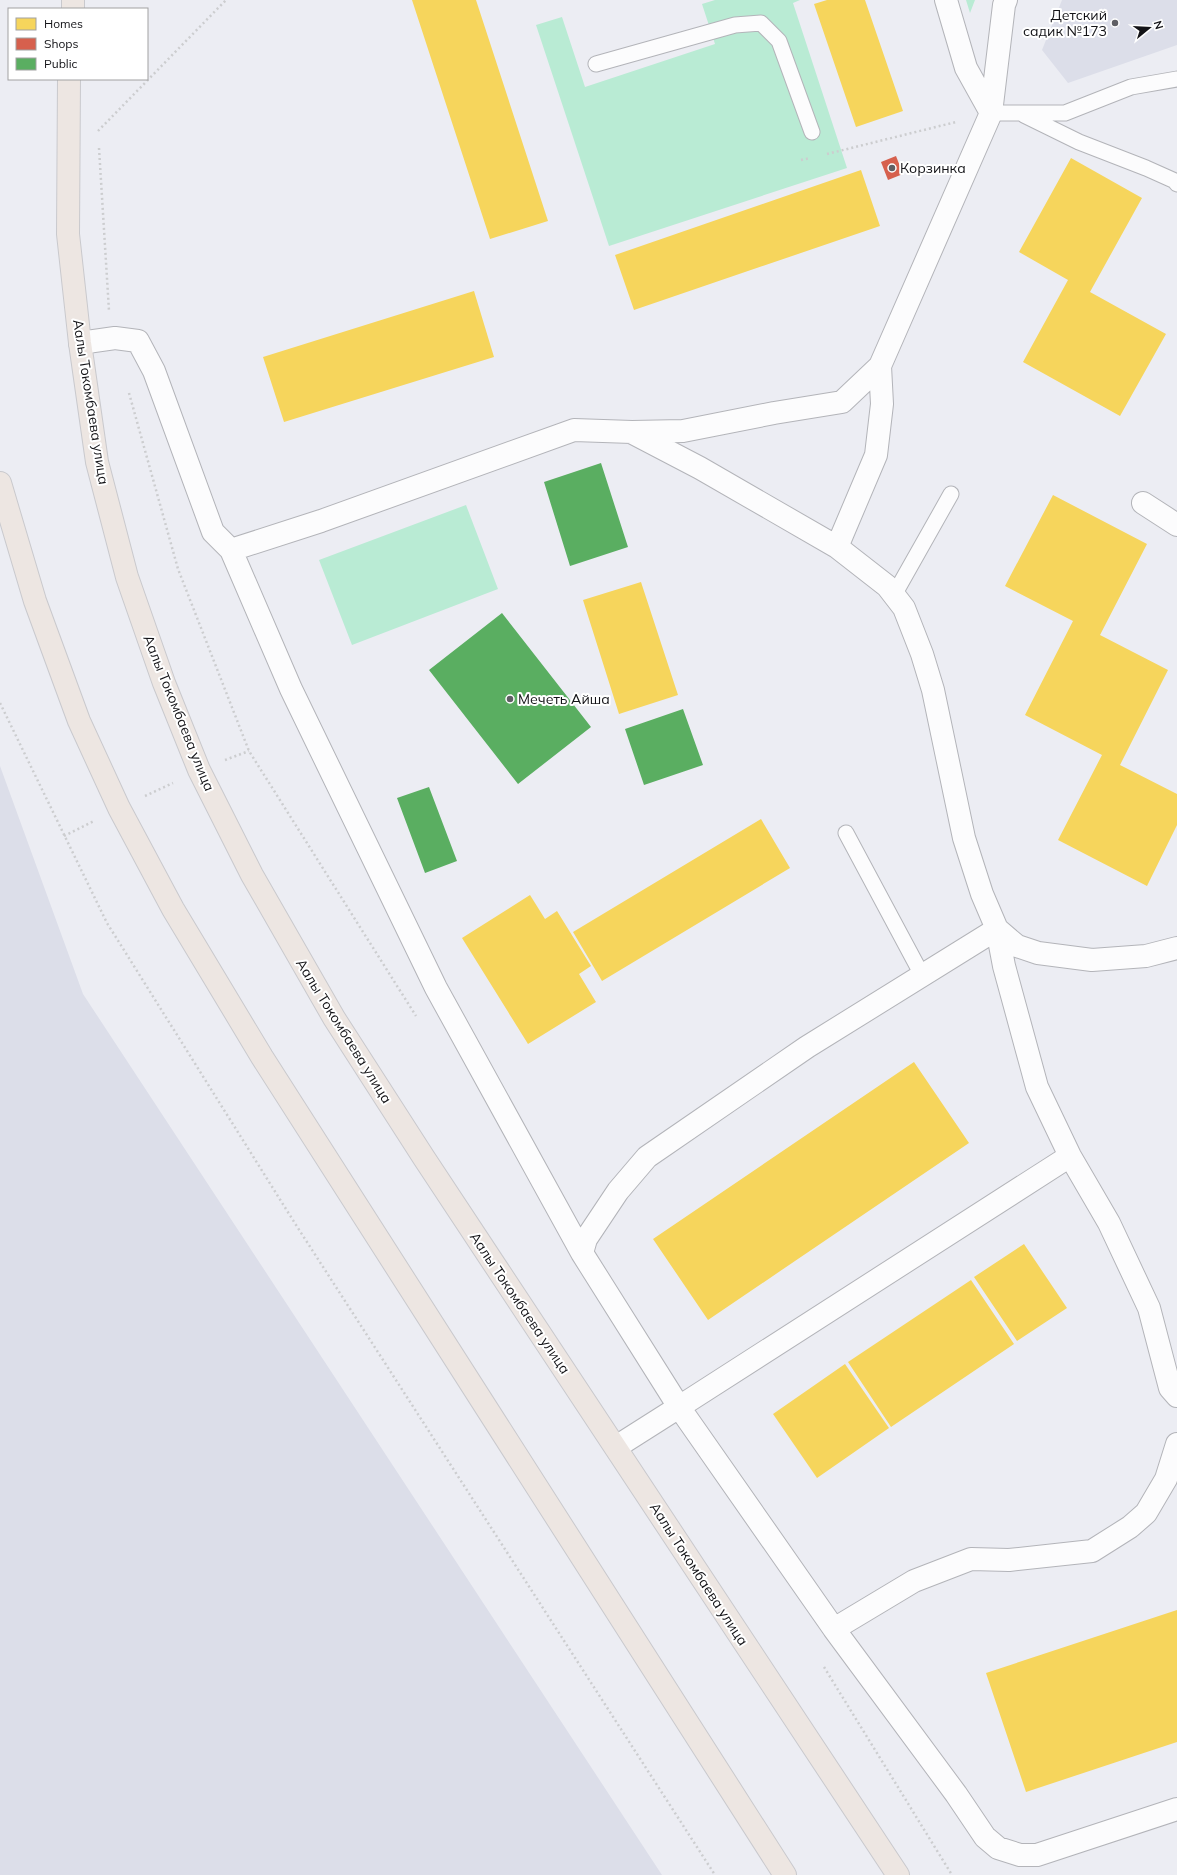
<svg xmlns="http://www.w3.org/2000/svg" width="1177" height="1875" font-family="Mulish,sans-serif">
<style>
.built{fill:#dcdee9}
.green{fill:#b9ebd4}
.homes{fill:#f6d55c}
.shops{fill:#d6604d}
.public{fill:#5aae61}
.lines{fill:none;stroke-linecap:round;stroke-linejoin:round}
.lane-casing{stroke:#b3b4b9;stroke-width:17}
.street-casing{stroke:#b3b4b9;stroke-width:24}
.primary-casing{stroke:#c9c9cd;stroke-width:24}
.path{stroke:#cccdcf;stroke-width:2.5;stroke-dasharray:2 3;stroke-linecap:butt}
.lane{stroke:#fcfcfd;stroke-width:15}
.street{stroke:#fcfcfd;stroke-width:22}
.primary{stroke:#ede6e2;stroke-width:22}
.poi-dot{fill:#5f5f64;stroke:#fff;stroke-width:1.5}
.labels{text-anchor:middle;stroke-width:4;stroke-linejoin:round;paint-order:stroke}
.poi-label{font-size:14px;fill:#131317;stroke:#fff;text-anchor:start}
.street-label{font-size:14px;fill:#131317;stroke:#fff}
</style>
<rect width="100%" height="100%" fill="#ecedf3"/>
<path class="built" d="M1062 0H1177V45L1068 83 1042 50Z
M0 766 83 994 662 1875H0Z"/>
<path class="green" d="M715 0H800L793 3 847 168 609 246 536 25 562 17 585 87 715 44 702 4Z
M966 0H975L970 13Z
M466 505 498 589 352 645 319 560Z"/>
<path class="homes" d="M412 0H476L548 221 490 239Z
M827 0H865L903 111 856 127 814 4Z
M1071 158 1142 198 1090 292 1166 334 1120 416 1023 362 1068 280 1019 252Z
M861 170 880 226 634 310 615 255Z
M474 291 494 357 284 422 263 357Z
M1053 495 1147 544 1100 635 1168 670 1120 765 1177 794V825L1147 886 1058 840 1102 755 1025 715 1073 621 1005 586Z
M641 582 678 695 619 714 583 600Z
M761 819 790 868 602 981 573 932Z
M530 895 545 919 557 911 591 966 579 974 596 1002 528 1044 462 938Z
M914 1062 969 1143 708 1320 653 1239Z
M1024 1244 1067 1308 1017 1341 974 1277Z
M971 1280 1014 1344 891 1427 848 1362Z
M845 1364 889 1428 817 1478 773 1414Z
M1177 1610V1742L1026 1792 986 1673Z"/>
<path class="shops" d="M896 156 903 174 888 180 881 162Z"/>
<path class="public" d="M601 463 628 547 570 566 544 482Z
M502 613 591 727 518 784 429 670Z
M683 709 703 765 644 785 625 729Z
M429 787 457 861 425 873 397 798Z"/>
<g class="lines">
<defs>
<path id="lane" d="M596 64 735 25 761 23 779 41 812 132
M991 113H1065L1131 87 1177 79
M1024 115 1079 142 1146 168 1175 181 1177 184
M894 595 951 494
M846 833 922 975"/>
<path id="street" d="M946 0 966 68 991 113
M80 343 115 338 138 341 154 371 213 532 231 550 321 521 574 430 632 432 683 431 774 413 842 402 880 366 991 113 1004 5 1006 0
M633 433 700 468 837 547 887 586 904 608 922 654 933 690 964 838 982 894 997 929 1017 946 1038 953 1092 960 1146 956 1177 948
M1143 503 1177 525
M837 547 876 455 882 404 880 366
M231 550 291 689 436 988 582 1253
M1070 1156 679 1407 582 1253 586 1239 618 1191 647 1157 807 1047 997 929 1004 966 1037 1087 1070 1156 1109 1223 1149 1308 1170 1388 1177 1396
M616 1447 679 1407 834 1629 914 1581 971 1559 1009 1560 1092 1551 1130 1527 1146 1513 1166 1479 1177 1444
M834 1629 956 1794 985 1837 998 1848 1020 1855H1037L1177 1809"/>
<path id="primary" d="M73 9V0
M69 79 68 234 80 343 97 462 127 577 164 683 199 770 252 875 334 1018 424 1158 898 1875
M0 483 35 601 79 721 119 808 173 909 262 1057 785 1875"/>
</defs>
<use href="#lane" class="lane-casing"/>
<use href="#street" class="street-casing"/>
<use href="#primary" class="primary-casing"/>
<path class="path" d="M98 131 226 0
M99 148 109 311
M827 154 956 122
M801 160 810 158
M129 393 178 569 249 751 416 1016
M0 703 107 923 296 1225 715 1875
M225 760 249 751
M145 796 173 783
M64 836 94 821
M824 1667 952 1875"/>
<use href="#lane" class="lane"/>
<use href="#street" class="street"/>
<use href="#primary" class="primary"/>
</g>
<g class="poi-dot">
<circle cx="1115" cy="23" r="4"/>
<circle cx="892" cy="168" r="4"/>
<circle cx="510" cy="699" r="4"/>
</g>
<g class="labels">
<g class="poi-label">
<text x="1107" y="20" text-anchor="end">Детский<tspan x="1107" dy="16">садик №173</tspan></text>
<text x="900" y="173">Корзинка</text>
<text x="518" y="704">Мечеть Айша</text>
</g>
<g class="street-label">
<text transform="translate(91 402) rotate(81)" y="5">Аалы Токомбаева улица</text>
<text transform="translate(179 713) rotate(68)" y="5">Аалы Токомбаева улица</text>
<text transform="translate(344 1031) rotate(58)" y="5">Аалы Токомбаева улица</text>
<text transform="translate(520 1303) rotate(56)" y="5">Аалы Токомбаева улица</text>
<text transform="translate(699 1574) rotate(57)" y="5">Аалы Токомбаева улица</text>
</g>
</g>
<rect x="8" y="8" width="140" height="72" fill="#ffffff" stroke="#a1a1a2"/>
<rect x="16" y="18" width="20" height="12" fill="#f6d55c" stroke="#a1a1a2"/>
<text x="44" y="28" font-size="12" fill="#131317">Homes</text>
<rect x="16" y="38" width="20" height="12" fill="#d6604d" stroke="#a1a1a2"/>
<text x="44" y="48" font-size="12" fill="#131317">Shops</text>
<rect x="16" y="58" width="20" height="12" fill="#5aae61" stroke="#a1a1a2"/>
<text x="44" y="68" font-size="12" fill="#131317">Public</text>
<g transform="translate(1149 28) rotate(72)" stroke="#ffffff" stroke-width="3" paint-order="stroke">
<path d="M0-3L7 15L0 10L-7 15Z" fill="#131317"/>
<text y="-6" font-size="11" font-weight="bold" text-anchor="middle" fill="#131317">N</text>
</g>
</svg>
